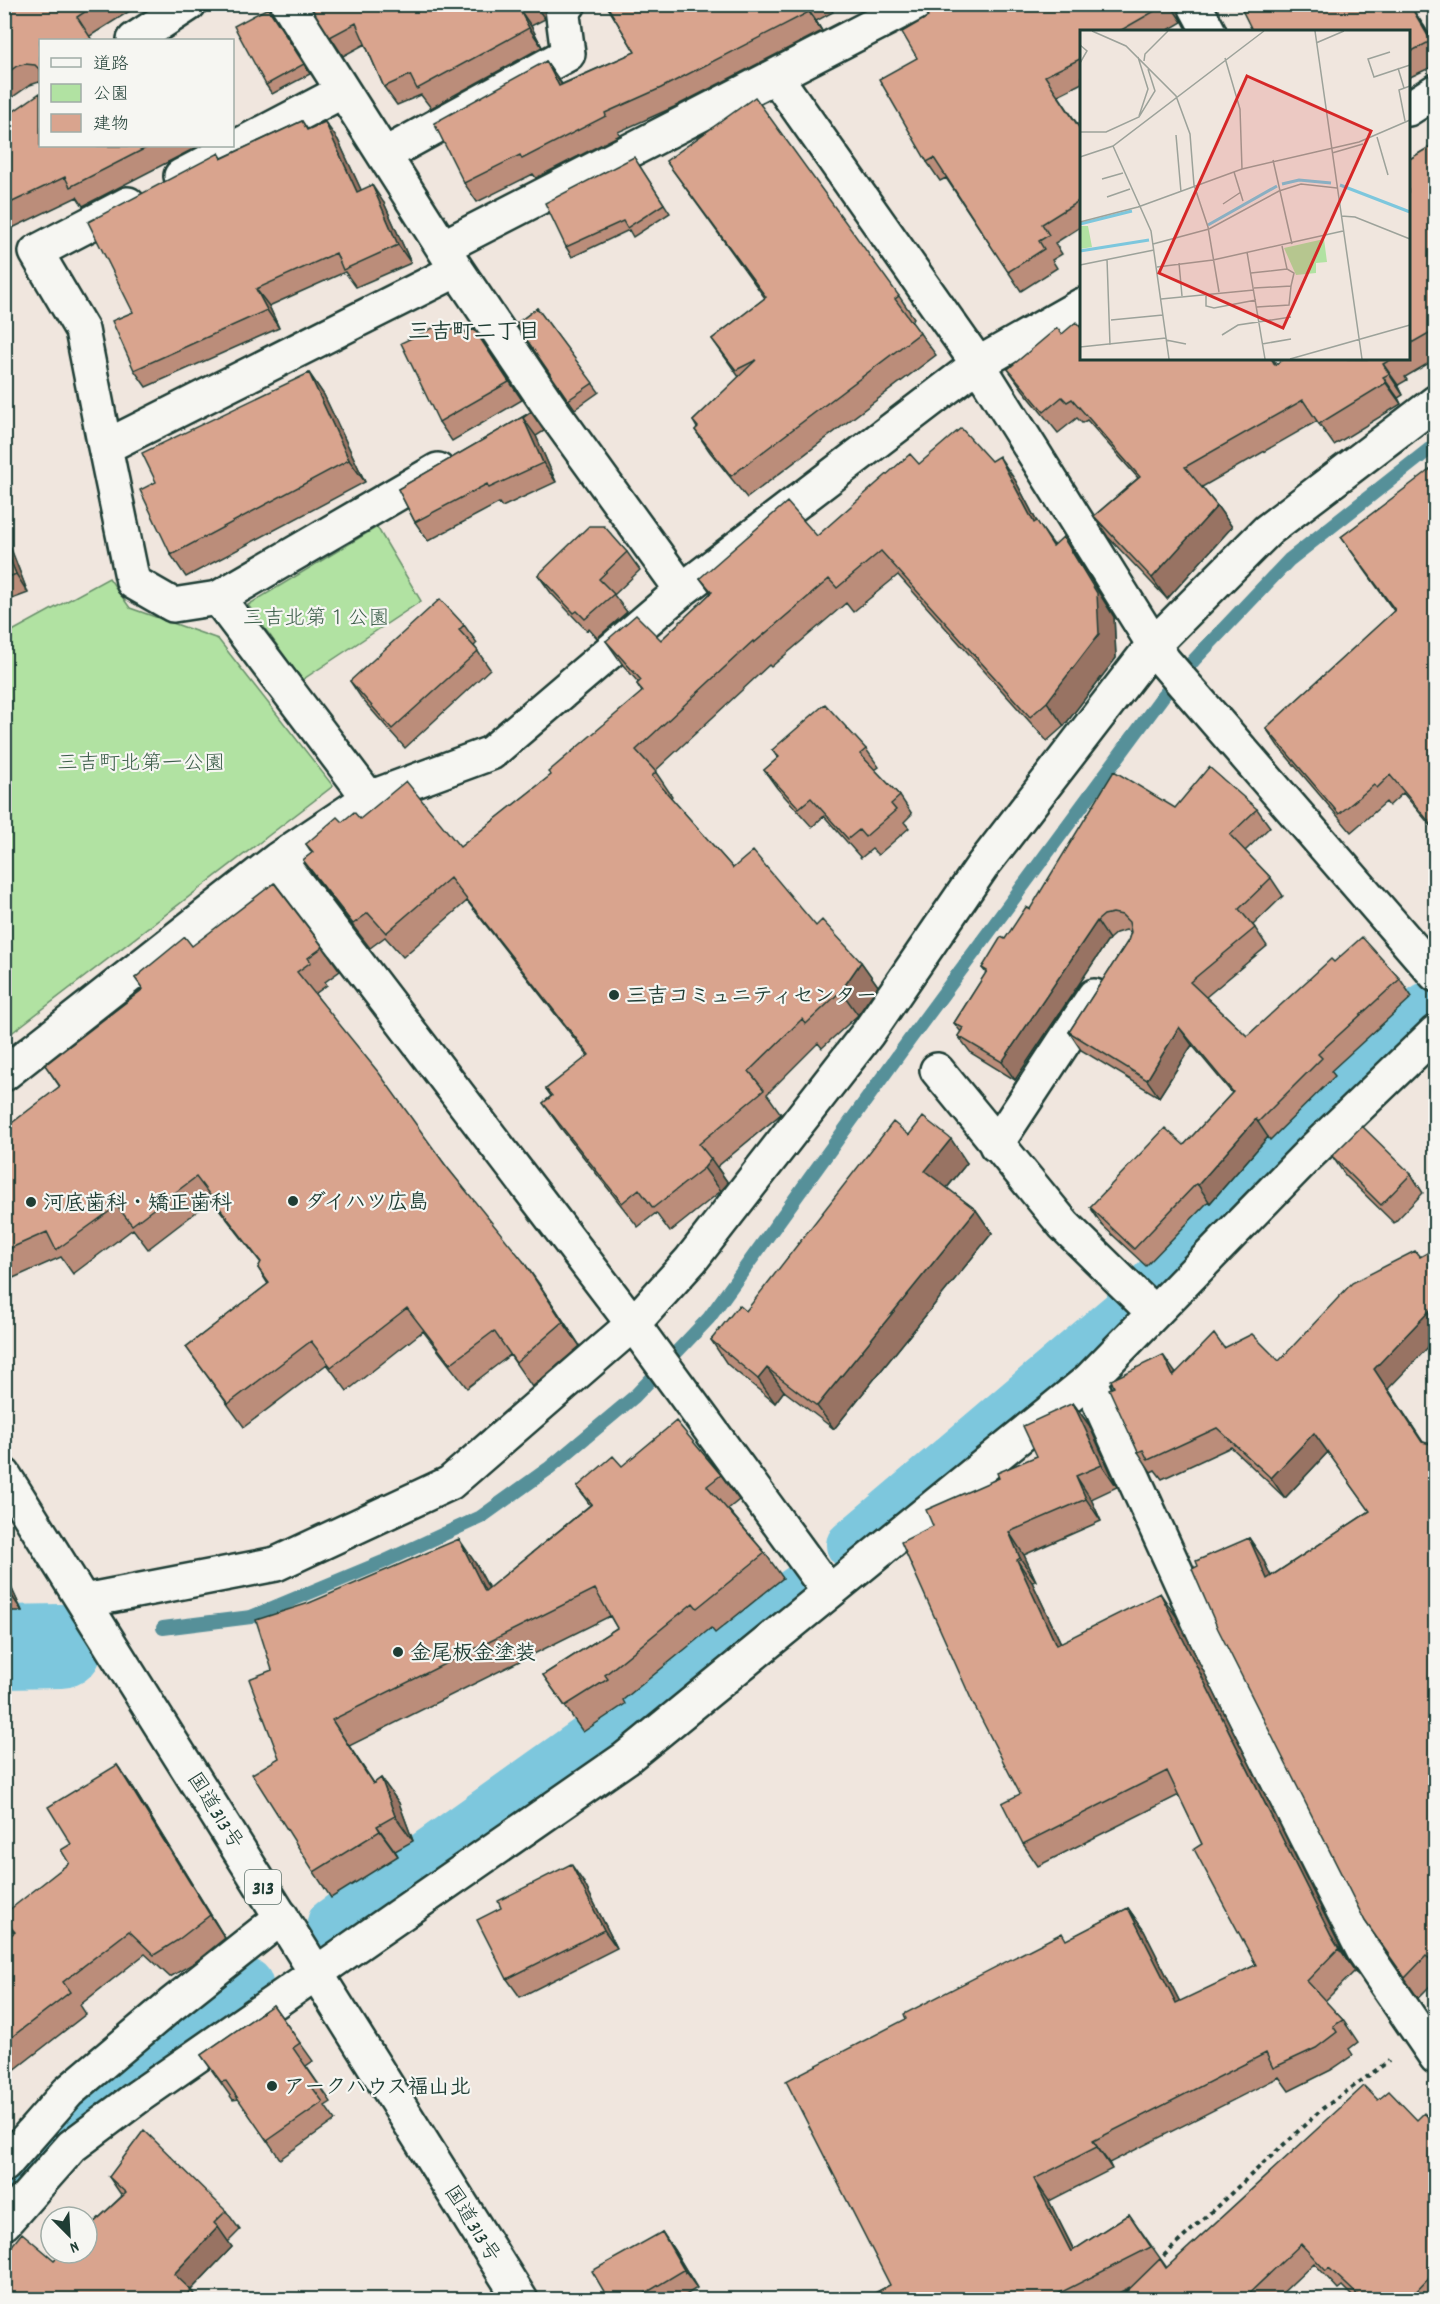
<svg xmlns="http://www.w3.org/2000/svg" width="1440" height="2304" font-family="Dekko,'Klee One',sans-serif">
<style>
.park{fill:#b1e2a2;stroke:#68906b;stroke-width:1.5}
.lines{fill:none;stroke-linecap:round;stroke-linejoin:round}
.stream{stroke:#579099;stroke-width:14}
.canal{stroke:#7dc7dd;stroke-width:50}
.river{stroke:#7dc7dd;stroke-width:84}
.street-casing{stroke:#1f3d34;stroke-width:38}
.highway-casing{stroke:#1f3d34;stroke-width:38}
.path{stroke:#1f3d34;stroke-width:4;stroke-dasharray:4.5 4.5;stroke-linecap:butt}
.street{stroke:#f6f6f2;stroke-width:33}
.highway{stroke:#f6f6f2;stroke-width:33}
.wall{fill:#bb8d7a;stroke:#1f3d34;stroke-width:1.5}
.shaded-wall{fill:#987363;stroke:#1f3d34;stroke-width:1.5}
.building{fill:#d9a48e;stroke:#1f3d34;stroke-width:1.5}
.poi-dot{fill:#1f3d34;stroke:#f6f6f2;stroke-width:2}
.labels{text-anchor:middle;stroke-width:4.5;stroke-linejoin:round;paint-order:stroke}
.shield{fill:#f6f6f2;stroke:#60746d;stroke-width:1.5}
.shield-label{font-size:20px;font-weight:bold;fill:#1f3d34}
.park-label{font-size:21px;fill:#3c5e4a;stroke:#f6f6f2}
.poi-label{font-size:21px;font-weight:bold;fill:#1f3d34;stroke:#f6f6f2;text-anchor:start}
.street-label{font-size:21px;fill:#1f3d34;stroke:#f6f6f2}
.neighbourhood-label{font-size:22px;font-weight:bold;fill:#1f3d34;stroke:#f6f6f2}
.inset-river{fill:none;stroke:#7dc7dd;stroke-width:3}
.inset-road{fill:none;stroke:#9ca29a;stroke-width:1.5}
.view{fill:#d62828;fill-opacity:0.15;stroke:#d62828;stroke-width:3}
.inset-edge{fill:none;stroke:#1f3d34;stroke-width:3}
</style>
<rect width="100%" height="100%" fill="#f0e6de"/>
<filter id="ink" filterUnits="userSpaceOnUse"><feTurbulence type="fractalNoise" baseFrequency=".0167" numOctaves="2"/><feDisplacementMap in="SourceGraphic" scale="12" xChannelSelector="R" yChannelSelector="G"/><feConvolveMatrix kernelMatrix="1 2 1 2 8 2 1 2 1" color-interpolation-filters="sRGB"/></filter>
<g filter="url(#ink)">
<path class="park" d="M377 527 421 601 302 680 248 605Z
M109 578 130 608 218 639 333 786 5 1038V635Z"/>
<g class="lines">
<path class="stream" d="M163 1628 251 1617 383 1562 481 1517 548 1469 634 1397 709 1318 910 1039 1163 696 1195 659 1289 560 1436 444"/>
<path class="canal" d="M851 1545 1123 1314 1426 1007
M332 1923 803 1587
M4 2193 86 2103 248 1984"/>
<path class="river" d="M4 1647 61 1646"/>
<defs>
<path id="street" d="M288 4 457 270 549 406 682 590
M1194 4 1209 32
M134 40 189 4
M776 77 978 364 1164 661 1436 975
M1408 109 1436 91
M384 155 568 54 562 8 569 4
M181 176 343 91
M443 247 915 4
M105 447 82 330 36 252 128 204
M218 598 438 470
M369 798 218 598 173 605 133 582 105 447 457 270
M278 859 633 1324 829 1592
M937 1070 1064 1225 1154 1313
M4 1074 278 859 369 798 491 753 682 590 978 364 1082 305
M996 1145 1094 996
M1089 1380 1215 1657 1363 1950 1436 2057
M84 1601 276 1564 450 1483 633 1324 691 1260 868 1033 983 865 1153 645 1268 530 1436 402
M4 2165 68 2092 171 2005 282 1917
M4 2223 72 2146 139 2096 626 1758 1089 1380 1308 1155 1436 1032"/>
<path id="highway" d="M4 1475 521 2300"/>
</defs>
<use href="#street" class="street-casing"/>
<use href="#highway" class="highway-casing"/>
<path class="path" d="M1157 2262 1322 2109 1389 2061
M1117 2300 1134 2284"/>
<use href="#street" class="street"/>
<use href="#highway" class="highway"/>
</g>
<path class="wall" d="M4 4H141L90 36 40 40V83L39 82 30 85 4 103Z
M309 4H545V19L531 26 542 47 431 108 421 95 397 105 384 87 365 44 343 56Z
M606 4H828L833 12 816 21 822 31 674 107 618 132 620 135 536 178 533 174 477 202 464 183 546 61 562 84 635 52Z
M922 4H1176L1182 22 1165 32H1082V83L1058 95 1082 131V226L1055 243 1062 254 1052 260 1057 268 1021 291 946 178 940 181 927 162 917 58 928 17Z
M1239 4H1407L1410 8 1411 7 1424 26 1436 45V65L1408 78V32L1241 8Z
M275 18 310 74 272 94 266 85Z
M4 118 40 146H199L83 206 77 197 4 232Z
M302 121 308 130 338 140 361 190 384 203 411 263 356 287 345 272 269 306 279 328 146 387 134 370 133 312 219 153 222 158Z
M1436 143V359L1405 377 1407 380 1398 385 1403 395 1398 398 1401 404 1334 445 1317 421 1202 487 1217 506 1232 527 1167 599 1108 537 1094 516 1138 478 1087 420 1082 423 1077 418 1058 433 1023 390 1008 369 1082 358 1276 364 1285 358H1408V160Z
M666 161 899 296 914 318 911 321 936 355 747 498 710 452 695 430 697 428 693 421 739 377 712 339 765 298Z
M640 167 670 213 633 237 629 230 572 257 566 247Z
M4 265 8 274 4 275Z
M537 308 599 392 575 409 516 324Z
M437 326 443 334 461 326 466 333 474 329 522 400 452 441 439 422Z
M309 373 324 395 365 482 186 577 171 555 156 482Z
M531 412 544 431 536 436 556 482 502 507 499 503 428 541 415 522 398 489Z
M991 461 1015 480 1037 522 1054 545 1079 561 1114 617 1116 658 1064 726 1047 741 898 575 853 612 846 603 771 667 769 665 655 771 672 796 671 798 733 868 816 926 861 962 878 986 858 1015 822 1048 818 1043 767 1094 781 1114 717 1167 728 1183 721 1191 670 1232 656 1213 638 1227 560 1127 543 1103 551 1096 546 1089 588 1056 467 901 403 957 385 937 370 948 320 883 303 860 312 853 306 844 342 822 360 819 460 847 550 776 642 692 637 684 638 682 623 665 606 641 661 640 711 593 700 578 817 536 919 464Z
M1436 470V832L1403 793 1389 806 1386 802 1351 832 1278 746 1266 728 1394 611 1341 537Z
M4 532 28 593 4 602Z
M627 552 640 570 614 595 627 612 597 638 589 629 587 631 551 593 538 575Z
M464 625 477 643 474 646 490 669 405 748 362 699 350 681Z
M866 749 879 767 875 770 900 796 912 814 904 822 909 828 878 855 872 849 861 858 824 816 812 827 777 788 764 770 778 758 772 750Z
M1175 808 1257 809 1270 827 1245 851 1271 878 1283 896 1253 925 1267 946 1206 997 1247 1036 1334 962 1400 979 1412 997 1331 1071 1335 1076 1270 1140 1268 1137 1210 1203 1208 1202 1146 1266 1102 1225 1090 1207 1184 1145 1232 1093 1192 1045 1159 1097 1081 1050 1069 1032 1128 941 1131 932 1126 930 1116 933 1109 939 1015 1080 971 1053 958 1036 961 1032 954 1023 986 973 982 968 1030 909Z
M192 946 323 947 340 971 325 982 327 985 315 994 446 1166 539 1284 580 1346 532 1387 510 1355 467 1388 423 1331 347 1391 327 1364 244 1427 186 1347 268 1284 258 1268 261 1263 212 1200 148 1249 133 1229 73 1274 61 1257 4 1282V1129L60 1087 45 1065 143 989 135 978Z
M909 1135 967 1163 947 1188 976 1210 992 1233 834 1429 784 1391 775 1403 727 1364 711 1340 746 1311Z
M1332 1156 1411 1174 1423 1193 1394 1223 1345 1175Z
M1224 1348 1388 1389 1423 1442 1436 1445V1980L1418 1998 1365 1921 1198 1566 1249 1538 1262 1557 1271 1576 1370 1511 1328 1452 1285 1498 1231 1447 1162 1479 1155 1470 1151 1472 1138 1452 1114 1387 1175 1373Z
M1073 1403 1089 1425 1117 1487 1091 1499 1101 1521 1024 1555 1036 1581 1032 1582 1061 1643 1176 1616 1346 1958 1357 1974 1354 1972 1325 2001 1343 2020 1358 2042 1349 2049 1353 2055 1331 2070 1289 2091 1279 2077 1109 2163 1112 2169 1049 2201 1074 2250 1129 2214 1167 2268 1378 2100 1417 2120 1436 2125V2300H1356L1342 2286 1338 2289 1314 2263 1275 2300H1118L1130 2287 1106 2300H862L890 2285 1067 1940 1128 1908 1144 1931 1180 2002 1256 1965 1202 1844 1179 1795 1038 1866 1023 1844 1020 1794 933 1526 999 1478 1037 1456Z
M622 1466 721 1475 739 1500 728 1509 765 1553 783 1578 715 1633 711 1628 623 1700 625 1704 583 1732 543 1675 617 1628 610 1616 349 1746 374 1783 381 1778 399 1803 413 1841 395 1851 398 1856 331 1898 314 1872 279 1758 272 1670 476 1564 489 1588 590 1505 577 1487Z
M4 1572 22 1611H4Z
M117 1765 133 1788 225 1938 194 1963 170 1977 145 1954 80 2005 86 2014 4 2078V1940L14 1933 4 1920 69 1863 71 1844Z
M584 1883 617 1948 520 1997 507 1979Z
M273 2005 313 2061 306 2066 331 2102 325 2106 335 2120 280 2159 239 2099 233 2100 201 2055Z
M109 2177 226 2211 240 2230 228 2242 232 2247 191 2290 198 2300H4L6 2253 54 2260 122 2196Z
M662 2232 674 2250 697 2288 678 2300H609Z"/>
<path class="shaded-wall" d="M534 4H545V19Z
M804 4 816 21 822 31 809 12Z
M1170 4H1176L1182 22Z
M518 7 531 26 542 47 529 28Z
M1411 7 1424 26 1436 45V48Z
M546 61 559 80 572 104 559 86Z
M325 122 338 140 370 209 357 192Z
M372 185 384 203 411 263 398 245Z
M256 289 269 306 279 328 267 310Z
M1271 358H1273L1289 386 1275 365Z
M1383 364 1398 385 1403 395 1389 374Z
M309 373 324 395 365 482 349 460Z
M1383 377 1398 398 1401 404 1386 383Z
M523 418 536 436 556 482 543 463Z
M999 456 1015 480 1037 522 1069 570 1034 523Z
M1217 506 1232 527 1167 599 1152 578Z
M4 532 5 533 28 593 16 574 4 545Z
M1063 537 1079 561 1114 617 1116 658 1064 726 1047 702Z
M1097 921 1109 939 1015 1080 1002 1062Z
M861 962 878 986 858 1015 841 991Z
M1179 1027 1192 1045 1159 1097 1147 1080Z
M1256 1119 1268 1137 1210 1203 1198 1185Z
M951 1139 967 1163 941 1195 925 1171Z
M711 1159 728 1183 721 1191 704 1168Z
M976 1210 992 1233 834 1429 817 1406Z
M523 1261 539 1284 580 1346 563 1322Z
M1436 1304V1339L1388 1389 1434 1460 1436 1455V1470L1433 1466 1422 1442 1374 1369Z
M1163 1355 1177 1375 1173 1376Z
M767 1368 784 1391 775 1403 758 1379Z
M1073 1403 1089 1425 1117 1487 1102 1465Z
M1314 1433 1328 1452 1285 1498 1271 1478Z
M1076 1476 1091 1499 1101 1521 1086 1499Z
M1009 1532 1024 1555 1036 1581 1020 1558Z
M1249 1538 1262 1557 1281 1599 1267 1579Z
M459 1539 476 1564 503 1616 485 1591Z
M1017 1560 1032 1582 1072 1667 1056 1645Z
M4 1572 22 1611 9 1592 4 1582Z
M1160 1593 1176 1616 1346 1958 1357 1974 1331 1936Z
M332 1720 349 1746 390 1809 373 1784Z
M117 1765 133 1788 225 1938 210 1915Z
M381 1778 399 1803 413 1841 395 1816Z
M377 1826 395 1851 398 1856 380 1831Z
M571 1864 584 1883 617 1948 604 1930Z
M1128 1908 1144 1931 1192 2026 1176 2003Z
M1093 2141 1109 2163 1112 2169 1097 2147Z
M1034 2179 1049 2201 1086 2275 1071 2252Z
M218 2227 232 2247 188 2293 174 2274Z
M662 2232 674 2250 697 2288 684 2270Z"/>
<path class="building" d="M4 4H97L77 17 92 40H40V70L35 65 25 64 17 66 4 75Z
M309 4H523L518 7 529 28 417 89 410 75 384 87 356 23 330 37Z
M606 4H804L809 12 661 88 605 113 606 116 522 159 520 155 464 183 434 123 546 61 559 86 635 52Z
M922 4H1167L1118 32H1082V58L1045 76 1082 132V199L1042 224 1049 235 1039 241 1044 249 1008 272 934 158 927 162 879 79 917 58 902 32 928 17Z
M1239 4H1405L1407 10 1411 7 1431 41 1408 53V32H1253Z
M268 8 304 64 266 85 234 26Z
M40 93V146H150L70 187 65 177 4 206V118Z
M755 97 899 296 895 299 920 333 731 476 695 430 698 427 693 421 756 360 736 370 712 339 766 297 666 161Z
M302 121 307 130 325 122 357 192 372 185 398 245 343 270 336 253 256 289 267 310 134 370 112 321 133 312 88 222 219 153 221 159Z
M1436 143V329L1408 345V160Z
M634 157 664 204 627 228 623 221 566 247 545 203Z
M537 308 593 383 568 400 516 324Z
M1076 322 1082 329V358H1271L1275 365 1285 358 1392 359 1383 364 1389 374 1383 377 1386 383 1319 424 1303 400 1185 467 1217 506 1152 578 1094 516 1140 477 1072 399 1067 402 1062 397 1044 412 1008 369 1057 328 1062 334Z
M437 326 441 335 461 326 465 333 474 329 509 382 439 422 401 343Z
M309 373 349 460 171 555 140 490 156 482 142 453Z
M531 412 523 418 543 463 489 488 487 484 415 522 398 489Z
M961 428 991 461 999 456 1034 523 1037 521 1053 546 1063 537 1097 593 1099 634 1047 702 1030 717 881 551 837 588 829 579 754 643 753 641 636 750 656 772 652 776 733 868 753 851 816 926 822 920 861 962 841 991 806 1024 802 1019 749 1071 764 1090 699 1144 711 1159 704 1168 653 1208 639 1189 622 1203 543 1103 552 1096 546 1089 589 1055 450 878 386 933 368 913 353 924 303 860 313 852 306 844 337 817 342 822 354 812 360 819 406 781 460 847 551 775 548 772 643 691 637 684 641 680 606 641 636 615 661 640 712 592 700 578 787 502 817 536 910 454 919 464Z
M1432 468 1434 471 1436 470V830L1390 775 1377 788 1374 785 1339 814 1266 728 1395 610 1341 537Z
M589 526H604L627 552 599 579 614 594 585 619 577 611 574 613 538 575Z
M4 545 16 574 4 579Z
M440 599 464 625 459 630 478 651 392 729 350 681Z
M825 704 866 749 860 754 900 796 891 804 896 810 865 837 859 830 848 839 811 798 799 808 764 770 779 757 772 750Z
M1209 767 1257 809 1230 835 1271 878 1239 909 1255 928 1190 982 1247 1036 1331 959 1334 962 1362 937 1400 979 1318 1054 1322 1058 1258 1122 1256 1119 1198 1185 1196 1184 1134 1249 1090 1207 1165 1128 1184 1145 1233 1092 1179 1027 1147 1080 1069 1032 1128 941 1131 932 1129 922 1122 915 1113 913 1104 915 1097 921 1002 1062 958 1036 963 1028 954 1023 987 971 982 968 1001 937 1005 939 1026 907 1030 909 1114 771 1175 808Z
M274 883 323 947 308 958 311 962 297 972 379 1073 446 1166 523 1261 563 1322 516 1363 494 1331 450 1364 407 1308 331 1367 311 1341 228 1404 186 1347 269 1283 258 1268 261 1262 196 1177 132 1225 117 1206 56 1250 47 1232 4 1251V1129L60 1086 45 1065 143 989 135 978 185 937 192 946Z
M923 1117 951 1139 925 1171 976 1210 817 1406 767 1368 758 1379 711 1340 739 1305 746 1311 893 1122 909 1135Z
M1362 1126 1411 1174 1381 1205 1332 1156Z
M1436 1248V1304L1374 1369 1422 1442 1436 1445V1455L1433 1466 1436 1469V1964L1426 1956 1405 1978 1365 1921 1218 1629 1192 1569 1198 1566 1196 1561 1249 1538 1267 1579 1370 1511 1314 1433 1271 1478 1217 1428 1148 1460 1143 1450 1138 1452 1109 1389 1114 1387 1111 1380 1163 1355 1173 1376 1214 1334 1224 1348 1252 1334 1279 1361 1352 1283 1415 1251 1420 1257Z
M1073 1403 1102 1465 1076 1476 1086 1499 1009 1532 1020 1558 1017 1560 1056 1645 1160 1593 1331 1936 1341 1952 1338 1949 1307 1981 1343 2020 1333 2026 1337 2032 1316 2048 1273 2068 1266 2053 1093 2141 1097 2147 1034 2179 1071 2252 1129 2214 1151 2247 1046 2300H862L890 2285 786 2081 906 2019 904 2014 1062 1933 1066 1940 1128 1908 1176 2003 1256 1965 1194 1849 1202 1844 1167 1771 1023 1844 1002 1803 1020 1794 972 1701 901 1542 933 1526 926 1510 999 1478 997 1473 1037 1456 1023 1426Z
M676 1421 721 1475 707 1486 765 1553 697 1608 693 1603 605 1675 608 1679 565 1706 543 1675 617 1628 595 1589 332 1720 373 1784 381 1778 395 1816 377 1826 380 1831 314 1872 252 1774 279 1758 249 1679 272 1670 256 1620 309 1603 459 1539 485 1591 592 1504 577 1487 613 1456 622 1466Z
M4 1582 9 1592 4 1593Z
M117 1765 210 1915 178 1940 154 1955 129 1931 63 1982 70 1992 4 2043V1940L15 1932 4 1919V1914L69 1863 61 1850 71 1844 48 1807Z
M571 1864 604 1930 507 1979 477 1920 501 1908 498 1901Z
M273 2005 300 2043 293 2048 318 2084 312 2087 323 2102 267 2141 226 2081 221 2082 201 2055Z
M1364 2086 1378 2100 1389 2091 1417 2120 1424 2113 1436 2125V2271L1408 2300H1363L1329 2268 1326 2271 1301 2244 1242 2300H1118L1160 2259 1166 2268Z
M144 2130 226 2211 214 2223 218 2227 174 2274 191 2290 182 2300H4V2252L6 2253 22 2233 54 2260 62 2253H87V2229L126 2193 109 2177Z
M662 2232 684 2270 634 2300H609L592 2271Z"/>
</g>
<g class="poi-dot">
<circle cx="614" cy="995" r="6"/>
<circle cx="293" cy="1201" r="6"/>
<circle cx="31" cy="1202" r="6"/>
<circle cx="398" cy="1652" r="6"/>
<circle cx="272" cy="2086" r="6"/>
</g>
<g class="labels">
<rect class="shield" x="245" y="1870" width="36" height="34" rx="4.5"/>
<g class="shield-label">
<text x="263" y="1894">313</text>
</g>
<g class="park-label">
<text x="316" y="624">三吉北第１公園</text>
<text x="141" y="769">三吉町北第一公園</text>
</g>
<g class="poi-label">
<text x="626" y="1002">三吉コミュニティセンター</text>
<text x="305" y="1208">ダイハツ広島</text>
<text x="43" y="1209">河底歯科・矯正歯科</text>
<text x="410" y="1659">金尾板金塗装</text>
<text x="284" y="2093">アークハウス福山北</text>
</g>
<g class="street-label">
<text transform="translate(216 1810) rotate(58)" y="7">国道313号</text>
<text transform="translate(473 2223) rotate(58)" y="7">国道313号</text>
</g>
<g class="neighbourhood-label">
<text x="474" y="338">三吉町二丁目</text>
</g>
</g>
<g transform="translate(1080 30)">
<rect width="330" height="330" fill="#f0e6de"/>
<path d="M0 196H8L12 217 0 219ZM244 209 247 232 236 233V243L216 245 204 218Z" fill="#b1e2a2"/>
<path class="inset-river" d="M202 154 219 150 251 153M260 155 330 182M0 194 52 181M128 195 197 156M0 221 69 210"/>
<path class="inset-road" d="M12 1 46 16 96 66 110 104 114 155 128 197 139 262M235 1 282 329M236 13 264 1M0 15 7 21 0 33M310 22 288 29 294 47 330 35M58 27 68 59 59 86M145 28 160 79 162 139M64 31 65 24 88 1M318 38 324 58M325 91 319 60 330 56M0 102H26L59 87 75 61 68 39M96 105 101 162M297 107 308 145M33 116 71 201 89 329M252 123 283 114M0 127 33 116 184 1M193 130 212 214M154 142 163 171M22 149 43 143M27 167 50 159M143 174 161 162M261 186 275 187 330 209M0 192 58 177 162 139 279 112 330 90M73 214 129 199 199 161 221 154 257 158M167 222 185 329M27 229 30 315M99 233 102 266M0 235 74 220M77 237 133 230 263 201M171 243 207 239M174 258 211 256 214 243 207 239 202 216M126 263V276L134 278 176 270M81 269 174 260M177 277 209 275 211 256M31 290 83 285M142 305 158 295 211 287M86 310 106 314M182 314 211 309M0 317 86 308M210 329 330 295"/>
<path class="view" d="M167 46 291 101 203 298 79 243Z"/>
<rect width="330" height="330" class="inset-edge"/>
</g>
<rect width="1440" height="2304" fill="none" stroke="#f6f6f2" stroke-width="24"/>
<rect x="12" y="12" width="1416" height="2280" fill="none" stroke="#1f3d34" stroke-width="2" filter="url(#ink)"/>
<rect x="39" y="39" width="195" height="108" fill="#f6f6f2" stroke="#a0aca6" stroke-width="1.5"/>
<rect x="51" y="58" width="30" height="9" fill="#f6f6f2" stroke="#a0aca6" stroke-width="1.5"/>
<text x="93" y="69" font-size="18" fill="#1f3d34">道路</text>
<rect x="51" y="84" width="30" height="18" fill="#b1e2a2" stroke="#a0aca6" stroke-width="1.5"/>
<text x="93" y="99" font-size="18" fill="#1f3d34">公園</text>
<rect x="51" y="114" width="30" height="18" fill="#d9a48e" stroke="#a0aca6" stroke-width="1.5"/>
<text x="93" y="129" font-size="18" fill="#1f3d34">建物</text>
<g transform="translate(69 2235) rotate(156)"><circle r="28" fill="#f6f6f2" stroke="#a0aca6" stroke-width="1.5"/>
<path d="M0-4.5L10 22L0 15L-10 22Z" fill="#1f3d34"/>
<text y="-9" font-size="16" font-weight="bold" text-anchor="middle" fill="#1f3d34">N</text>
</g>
</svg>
